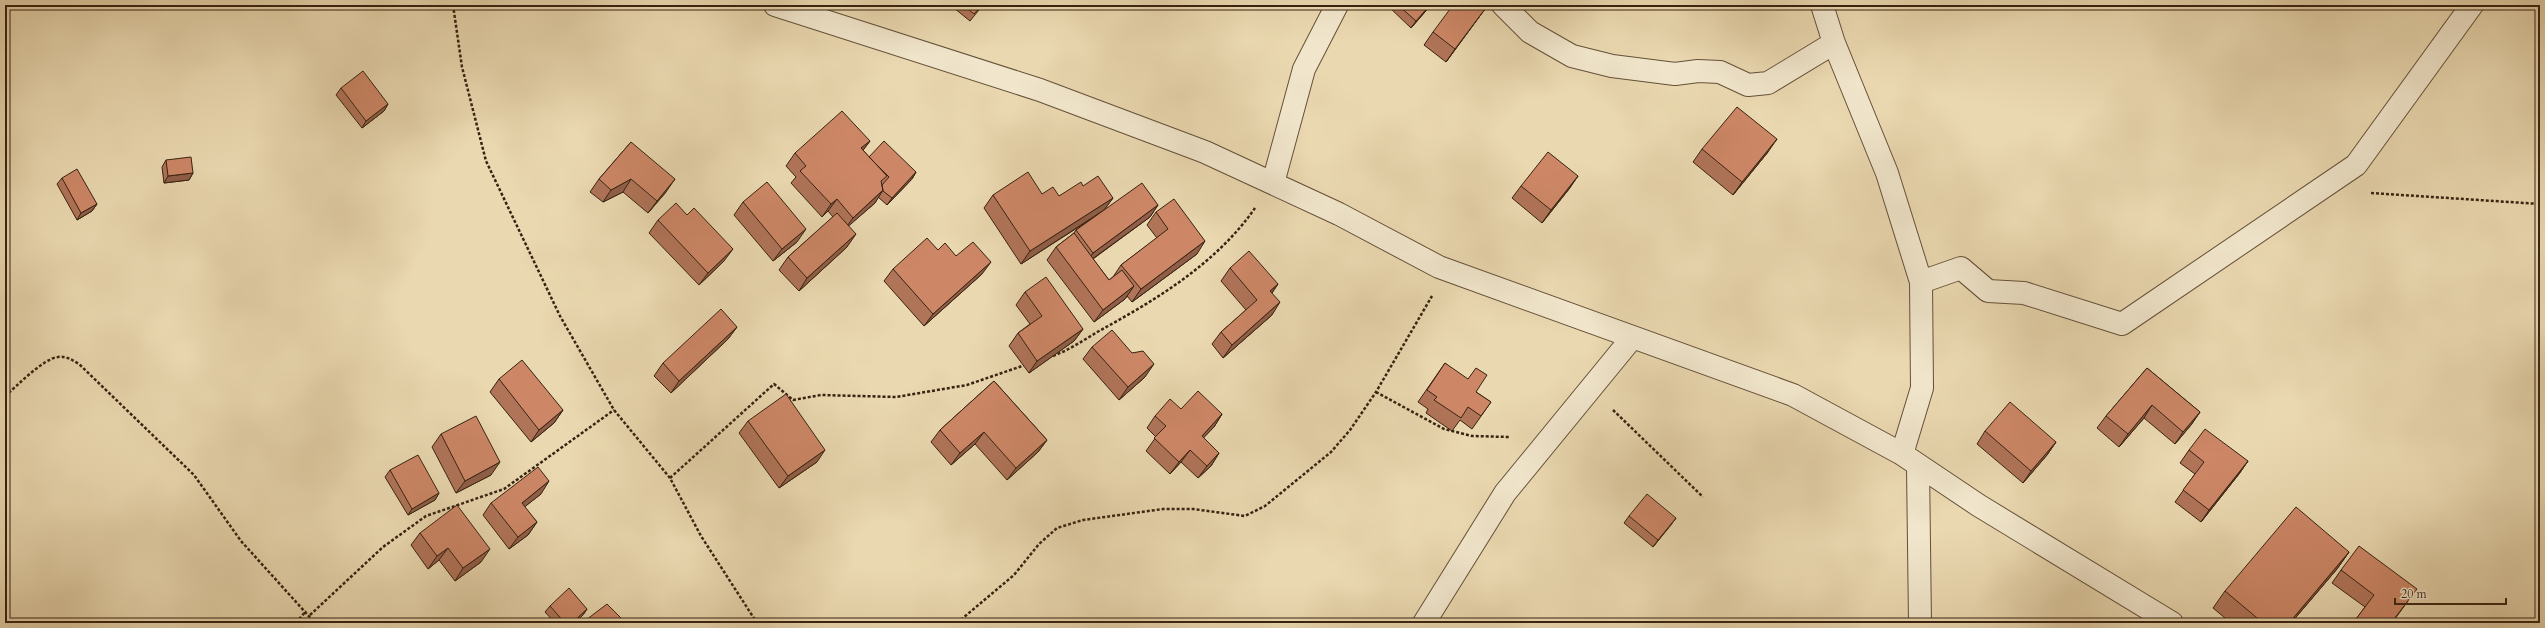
<svg xmlns="http://www.w3.org/2000/svg" width="2545" height="628" font-family="Cardo,serif">
<style>
.lines{fill:none;stroke-linecap:round;stroke-linejoin:round}
.minor-casing{stroke:#645038;stroke-width:24}
.path{stroke:#372210;stroke-width:2.5;stroke-dasharray:3 2;stroke-linecap:butt}
.minor{stroke:#f1e6cc;stroke-width:22}
.wall{fill:#b07459;stroke:#372210}
.shaded-wall{fill:#905e48;stroke:#372210}
.building{fill:#cd8767;stroke:#372210}
</style>
<rect width="100%" height="100%" fill="#ead8b0"/>
<filter id="stains"><feTurbulence type="fractalNoise" baseFrequency=".005" numOctaves="4"/><feColorMatrix values="0 0 0 0 .2 0 0 0 0 .09 0 0 0 0 .02 0 0 0 .5 -.17"/></filter>
<radialGradient id="worn" r=".72"><stop offset=".6" stop-color="#630" stop-opacity="0"/><stop offset="1" stop-color="#630" stop-opacity=".3"/></radialGradient>
<g class="lines">
<defs>
<path id="minor" d="M775 5 1040 90 1205 152 1339 214 1439 267 1793 395 1902 454 1978 505 2172 623
M1503 5 1530 32 1572 56 1612 66 1675 74 1698 71 1720 72 1748 85 1768 83 1834 43
M1822 5 1834 43 1887 173 1921 282 1922 388 1902 454
M1273 183 1304 69 1337 5
M1921 282 1961 268 1988 291 2024 293 2122 324 2356 165 2472 5
M1918 466 1920 623
M1424 623 1505 493 1632 338"/>
</defs>
<use href="#minor" class="minor-casing"/>
<path class="path" d="M453 5 462 67 486 161 560 316 614 410 670 478 701 536 757 623
M2371 193 2540 204
M1053 356C1069 350 1084 340 1099 331 1156 300 1217 263 1255 208
M1376 392 1444 429 1472 436 1509 437
M5 396C17 386 44 358 58 357 67 356 72 360 79 364L194 475 241 541 315 623
M1613 410 1703 497
M670 478 774 384 793 400 821 395 896 397 967 385 1025 365
M310 615 383 547 426 516 504 489 614 410
M296 623 306 611
M957 623 1014 575 1039 544 1057 528 1083 520 1163 509H1193L1245 516 1265 506 1331 452 1350 430 1376 392 1432 296"/>
<use href="#minor" class="minor"/>
</g>
<path class="wall" d="M956 5H983L970 21 954 8Z
M1387 5H1431L1411 28Z
M1488 5 1446 62 1424 45 1433 32Z
M341 88 388 104 384 111 362 128 336 95Z
M870 141 863 150 869 157 916 172 912 179 887 205 878 197 875 203 848 226 847 247 799 291 779 270 788 257 833 217 828 211 822 217 791 183 796 177 786 166 795 153Z
M631 142 666 192 648 213 623 192 603 202 590 192 599 179Z
M1702 149 1768 152 1733 195 1693 162Z
M166 160 193 173 189 180 164 183 162 167Z
M1578 176 1569 189 1542 223 1512 198 1521 186Z
M62 178 97 204 92 211 77 220 57 184Z
M1042 194 1059 196 1113 198 1104 210 1158 205 1150 217 1093 259 1109 280 1113 277 1121 265 1157 238 1147 225 1156 212 1197 254 1132 302 1127 296 1125 299 1094 322 1047 260 1056 247 1074 233 1076 230 1099 214 1021 264 984 208 993 195Z
M743 202 797 242 773 261 734 215Z
M687 215 724 261 699 285 649 233 658 220Z
M938 250 956 256 982 274 924 326 884 281 893 269Z
M1230 268 1278 284 1272 293V315L1223 358 1212 344 1221 332 1246 310 1221 281Z
M1025 292 1083 329 1074 341 1029 373 1009 346 1018 333 1030 324 1016 305Z
M737 327 728 339 671 393 654 376 663 363Z
M1092 347 1132 353 1145 377 1119 400 1083 359Z
M1445 363 1476 392 1491 402 1472 429 1460 420 1452 431 1426 413 1428 409 1418 402Z
M2147 368 2200 412 2191 425 2175 444 2144 418 2119 447 2097 428 2106 416Z
M499 379 563 410 554 423 531 442 490 392Z
M994 381 1047 440 1038 452 1007 480 975 444 951 465 931 442 940 430Z
M1181 409 1222 414 1214 427 1203 438 1219 453 1211 466 1198 478 1181 462 1170 474 1146 451 1156 437 1147 428 1155 416Z
M748 421 817 462 779 488 739 433Z
M1985 431 2056 442 2047 455 2023 483 1977 444Z
M441 434 491 475 456 493 432 447Z
M2189 450 2248 461 2239 474 2201 522 2175 502 2195 474 2180 463Z
M390 470 439 493 435 500 408 515 385 477Z
M541 494 524 507 537 522 528 535 509 549 483 515 491 503Z
M1629 516 1676 518 1653 547 1624 523Z
M420 533 481 562 455 581 439 560 428 569 411 545Z
M2349 552 2337 569 2291 623H2231L2213 608 2225 591Z
M2341 570 2408 601 2392 623H2353L2365 607 2332 583Z
M550 606 587 609 583 615 575 623H555L545 612Z"/>
<path class="shaded-wall" d="M1430 5H1431L1411 28 1416 21Z
M1488 5 1446 62 1455 49Z
M388 104 384 111 362 128 366 121Z
M1777 139 1768 152 1733 195 1742 182Z
M870 141 861 153V148Z
M916 172 912 179 887 205 892 198Z
M193 173 189 180 164 183 168 176Z
M1578 176 1569 189 1542 223 1551 210Z
M631 179 623 192 603 202 611 190Z
M675 179 666 192 648 213 657 201Z
M883 190 875 203 844 230 853 218Z
M1113 198 1104 210 1021 264 1030 251Z
M837 199 828 211 822 217 831 204Z
M97 204 92 211 77 220 81 213Z
M1158 205 1150 217 1084 265 1093 253Z
M806 229 797 242 773 261 782 249Z
M856 234 847 247 799 291 807 278Z
M1205 241 1197 254 1132 302 1141 289Z
M733 249 724 261 699 285 708 273Z
M991 262 982 274 924 326 933 314Z
M1278 284 1269 297 1270 291Z
M1134 286 1125 299 1094 322 1103 310Z
M1280 302 1272 315 1223 358 1232 345Z
M737 327 728 339 671 393 679 381Z
M1083 329 1074 341 1029 373 1037 361Z
M1154 364 1145 377 1119 400 1128 387Z
M2152 405 2144 418 2119 447 2128 434Z
M563 410 554 423 531 442 539 430Z
M2200 412 2191 425 2175 444 2183 432Z
M1222 414 1214 427 1193 449 1202 436Z
M984 432 975 444 951 465 960 453Z
M1047 440 1038 452 1007 480 1016 468Z
M2056 442 2047 455 2023 483 2031 471Z
M825 450 817 462 779 488 788 476Z
M1190 450 1181 462 1170 474 1179 462Z
M1219 453 1211 466 1198 478 1207 466Z
M2248 461 2239 474 2201 522 2209 510Z
M500 462 491 475 456 493 465 481Z
M549 481 541 494 513 516 522 503Z
M439 493 435 500 408 515 412 509Z
M1676 518 1671 525 1653 547 1658 540Z
M537 522 528 535 509 549 518 537Z
M448 548 439 560 428 569 437 556Z
M490 549 481 562 455 581 463 568Z
M2349 552 2337 569 2291 623H2289Z
M587 609 583 615 575 623H572Z"/>
<path class="building" d="M963 5H982L974 14Z
M1398 5H1430L1416 21Z
M1453 5H1488L1455 49 1433 32Z
M363 71 388 104 366 121 341 88Z
M1737 107 1777 139 1742 182 1702 149Z
M842 111 870 141 861 148 887 176 881 181 883 190 853 218 837 199 831 204 800 171 806 166 795 153Z
M884 141 916 172 892 198 883 191 882 185 889 177 869 157Z
M631 142 675 179 657 201 631 179 611 190 599 179Z
M1548 152 1578 176 1551 210 1521 186Z
M191 157 193 173 168 176 166 160Z
M77 169 97 204 81 213 62 178Z
M1028 172 1042 194 1053 187 1059 196 1081 182 1083 186 1098 176 1113 198 1030 251 993 195Z
M767 182 806 229 782 249 743 202Z
M1142 183 1158 205 1093 253 1076 230Z
M1174 199 1205 241 1141 289 1121 265 1168 229 1156 212Z
M676 203 687 215 694 208 733 249 708 273 658 220Z
M837 213 856 234 807 278 788 257Z
M1074 233 1109 280 1122 270 1134 286 1103 310 1056 247Z
M927 238 938 250 945 243 956 256 973 242 991 262 933 314 893 269Z
M1249 251 1278 284 1270 291 1280 302 1232 345 1221 332 1257 300 1230 268Z
M1046 277 1083 329 1037 361 1018 333 1042 316 1025 292Z
M721 309 737 327 679 381 663 363Z
M1112 330 1132 353 1143 351 1154 364 1128 387 1092 347Z
M522 360 563 410 539 430 499 379Z
M1445 363 1468 379 1476 368 1487 375 1476 392 1491 402 1481 416 1468 407 1461 418 1434 400 1437 397 1427 390Z
M2147 368 2200 412 2183 432 2152 405 2128 434 2106 416Z
M994 381 1047 440 1016 468 984 432 960 453 940 430Z
M1198 391 1222 414 1202 436 1219 453 1207 466 1190 450 1179 462 1154 438 1166 426 1155 416 1170 399 1181 409Z
M786 394 825 450 788 476 748 421Z
M2010 402 2056 442 2031 471 1985 431Z
M476 416 500 462 465 481 441 434Z
M2205 429 2248 461 2209 510 2183 490 2204 462 2189 450Z
M418 455 439 493 412 509 390 470Z
M538 467 549 481 522 503 537 522 518 537 491 503Z
M1647 494 1676 518 1658 540 1629 516Z
M457 505 490 549 463 568 448 548 437 556 420 533Z
M2296 507 2349 552 2289 623H2263L2225 591Z
M2359 546 2417 589 2391 623H2353L2374 595 2341 570Z
M569 588 587 609 572 623H565L550 606Z
M607 604 626 623H582Z"/>
<rect width="2545" height="628" fill="none" stroke="#ead8b0" stroke-width="20"/>
<rect x="6" y="6" width="2533" height="616" fill="none" stroke="#372210" stroke-width="2"/>
<rect x="10" y="10" width="2525" height="608" fill="none" stroke="#372210"/>
<path d="M2395 598v6h111v-6" fill="none" stroke="#372210" stroke-width="2"/>
<text x="2401" y="598" font-size="12" fill="#372210" stroke="#f1e6cc" stroke-width="3" paint-order="stroke">20 m</text>
<rect width="100%" height="100%" filter="url(#stains)"/>
<rect width="100%" height="100%" fill="url(#worn)"/>
</svg>
